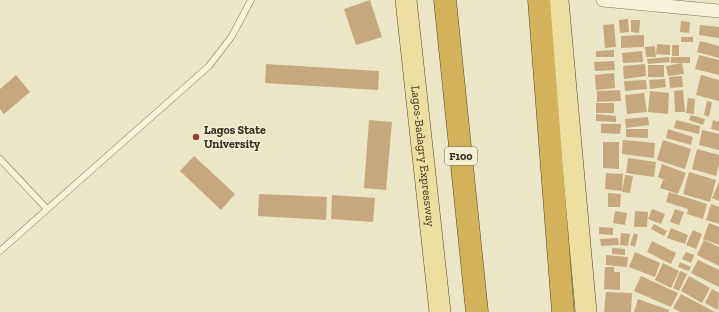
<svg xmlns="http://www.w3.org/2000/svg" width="719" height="312" font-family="'Zilla Slab',serif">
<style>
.building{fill:#c7a77e}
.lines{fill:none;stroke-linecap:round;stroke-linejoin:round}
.lane-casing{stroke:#85785c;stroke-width:7}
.street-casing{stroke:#85785c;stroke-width:14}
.primary-casing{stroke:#534630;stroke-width:22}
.highway-casing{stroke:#534630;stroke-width:23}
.lane{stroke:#f6f2d8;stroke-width:6}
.street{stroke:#f6f2d8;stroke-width:13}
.primary{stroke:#ecdfa0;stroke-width:21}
.highway{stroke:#d4b25c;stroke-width:22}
.poi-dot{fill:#903e31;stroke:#f3efd4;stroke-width:1.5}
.labels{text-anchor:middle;stroke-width:3;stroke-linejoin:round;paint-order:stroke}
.shield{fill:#f3efd4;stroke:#6f6855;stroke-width:1}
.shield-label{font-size:11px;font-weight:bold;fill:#362e1f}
.poi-label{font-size:12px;font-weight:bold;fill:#362e1f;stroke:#f3efd4;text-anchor:start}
.street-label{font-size:12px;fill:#362e1f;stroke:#f3efd4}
</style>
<rect width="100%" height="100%" fill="#ebe6c5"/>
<path class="building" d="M370 0 382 37 356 45 344 9Z
M628 19 629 32 620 33 619 20Z
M631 20H640L639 33 631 32Z
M681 21 690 22 689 33 680 32Z
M614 24 616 47 605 48 603 25Z
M700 25 719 27V38L699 35Z
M644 35V47L621 48V36Z
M681 37H693V42H681Z
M700 41 719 46V58L697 52Z
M657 44 670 45V55L656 54Z
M672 45H679V56H672Z
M655 46 656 57H646L645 47Z
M614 50V57H596V51Z
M642 51 643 62 623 63 622 53Z
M699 55 719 60V75L695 69Z
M669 57 670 62 648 64 647 59Z
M671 57H690V63H671Z
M614 61 615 70 595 71 594 62Z
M682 63 684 74 668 76 666 66Z
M266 64 379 71 378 90 265 83Z
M645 64 646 76 624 79 623 66Z
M648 65H664V77H648Z
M614 73 615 88 596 90 595 75Z
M16 75 30 92 4 114 0 109V89Z
M701 75 719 80V101L696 95Z
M682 76 683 87 670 88 669 77Z
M665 79 666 87 650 89 649 80Z
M646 80 647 89 625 91 624 81Z
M620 90 621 101 597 102V91Z
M683 90 685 112H675L674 91Z
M650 91 669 93 668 114 648 112Z
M644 93 647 112 627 114 625 95Z
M688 98 695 99 694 114 686 113Z
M707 101 712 102 709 117 704 115Z
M596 103H614V113H596Z
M596 114 616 116V122L596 121Z
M691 115 705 119 703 125 689 120Z
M648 117 649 125 626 128 625 119Z
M369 120 392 122 386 190 364 188Z
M676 120 700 126 699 134 674 128Z
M713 120 719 122V131L711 129Z
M601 124H621L620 134 601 133Z
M626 129H648V138L626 137Z
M668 129 693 137 691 145 666 138Z
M702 130 719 134V150L699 145Z
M623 140 655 143 654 158 622 154Z
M663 140 691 149 685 169 657 160Z
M603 142H619V169L603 168Z
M697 149 719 155V164L716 176 692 169Z
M194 156 235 194 221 210 180 171Z
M628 158 656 162 654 177 626 173Z
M662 164 686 173 678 194 660 188 663 180 667 181 658 177Z
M689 172 716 180 710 202 683 194Z
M606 173 623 174 622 191 605 189Z
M625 175 633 176 630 193 622 192Z
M719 182V201L712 198Z
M669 192 707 204 703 219 687 214 688 209 666 202Z
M608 193 621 194 620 207H608Z
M259 194 327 197 326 220 258 216Z
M332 195 375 198 373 222 331 219Z
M711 204 719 207V224L706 220Z
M652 209 665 214 661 224 648 219Z
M675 209 684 212 679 225 670 222Z
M615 211 627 213 625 225 613 223Z
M635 211 648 212 647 227H634Z
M709 223 719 227V245L703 239Z
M654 224 667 231 664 236 651 229Z
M599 227 613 228V235L599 234Z
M671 228 688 235 685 244 667 238Z
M693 230 702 234 696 249 686 245Z
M621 233 630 234 628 246 620 245Z
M634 233 638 235 635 247 630 245Z
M618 238 619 245 601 246 600 239Z
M704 240 719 247V266L697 255Z
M652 241 676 253 671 264 647 252Z
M612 248 625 249V255L612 254Z
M635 252 660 263 655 277 629 267Z
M686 252 694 255 691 263 682 259Z
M606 255 628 257 627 267 606 265Z
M698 260 719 270V287L691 273Z
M680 262 691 267 689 271 678 267Z
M663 263 679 271 671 288 655 280Z
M605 267H614V272H620V290L604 289Z
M680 271 687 274 679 291 673 288Z
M641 276 678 293 671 307 634 291Z
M689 276 710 288 702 303 681 291Z
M712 289 719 293 718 310 705 303Z
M606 292 632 293 631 312H604Z
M681 294 715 312H680L673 308Z
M638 299 669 310V312H634Z"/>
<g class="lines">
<defs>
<path id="lane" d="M0 159 47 209
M0 251 209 66 232 36 251 0"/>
<path id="street" d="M603 0 719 11"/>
<g id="primary">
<path id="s1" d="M406 0 440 312"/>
<path d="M558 0 586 312"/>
</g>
<path id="highway" d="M445 0 477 312
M539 0 563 312"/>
</defs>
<use href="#lane" class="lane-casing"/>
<use href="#street" class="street-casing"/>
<use href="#primary" class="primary-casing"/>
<use href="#highway" class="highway-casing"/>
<use href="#lane" class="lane"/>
<use href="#street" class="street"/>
<use href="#primary" class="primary"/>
<use href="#highway" class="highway"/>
</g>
<circle class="poi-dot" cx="196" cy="137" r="4"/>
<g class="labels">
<rect class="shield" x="445" y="147" width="32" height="18" rx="3"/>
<g class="shield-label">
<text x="461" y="160">F100</text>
</g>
<g class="poi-label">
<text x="204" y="134">Lagos State<tspan x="204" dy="14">University</tspan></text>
</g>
<g class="street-label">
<text dy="4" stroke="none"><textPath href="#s1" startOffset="157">Lagos-Badagry Expressway</textPath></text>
</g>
</g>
</svg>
